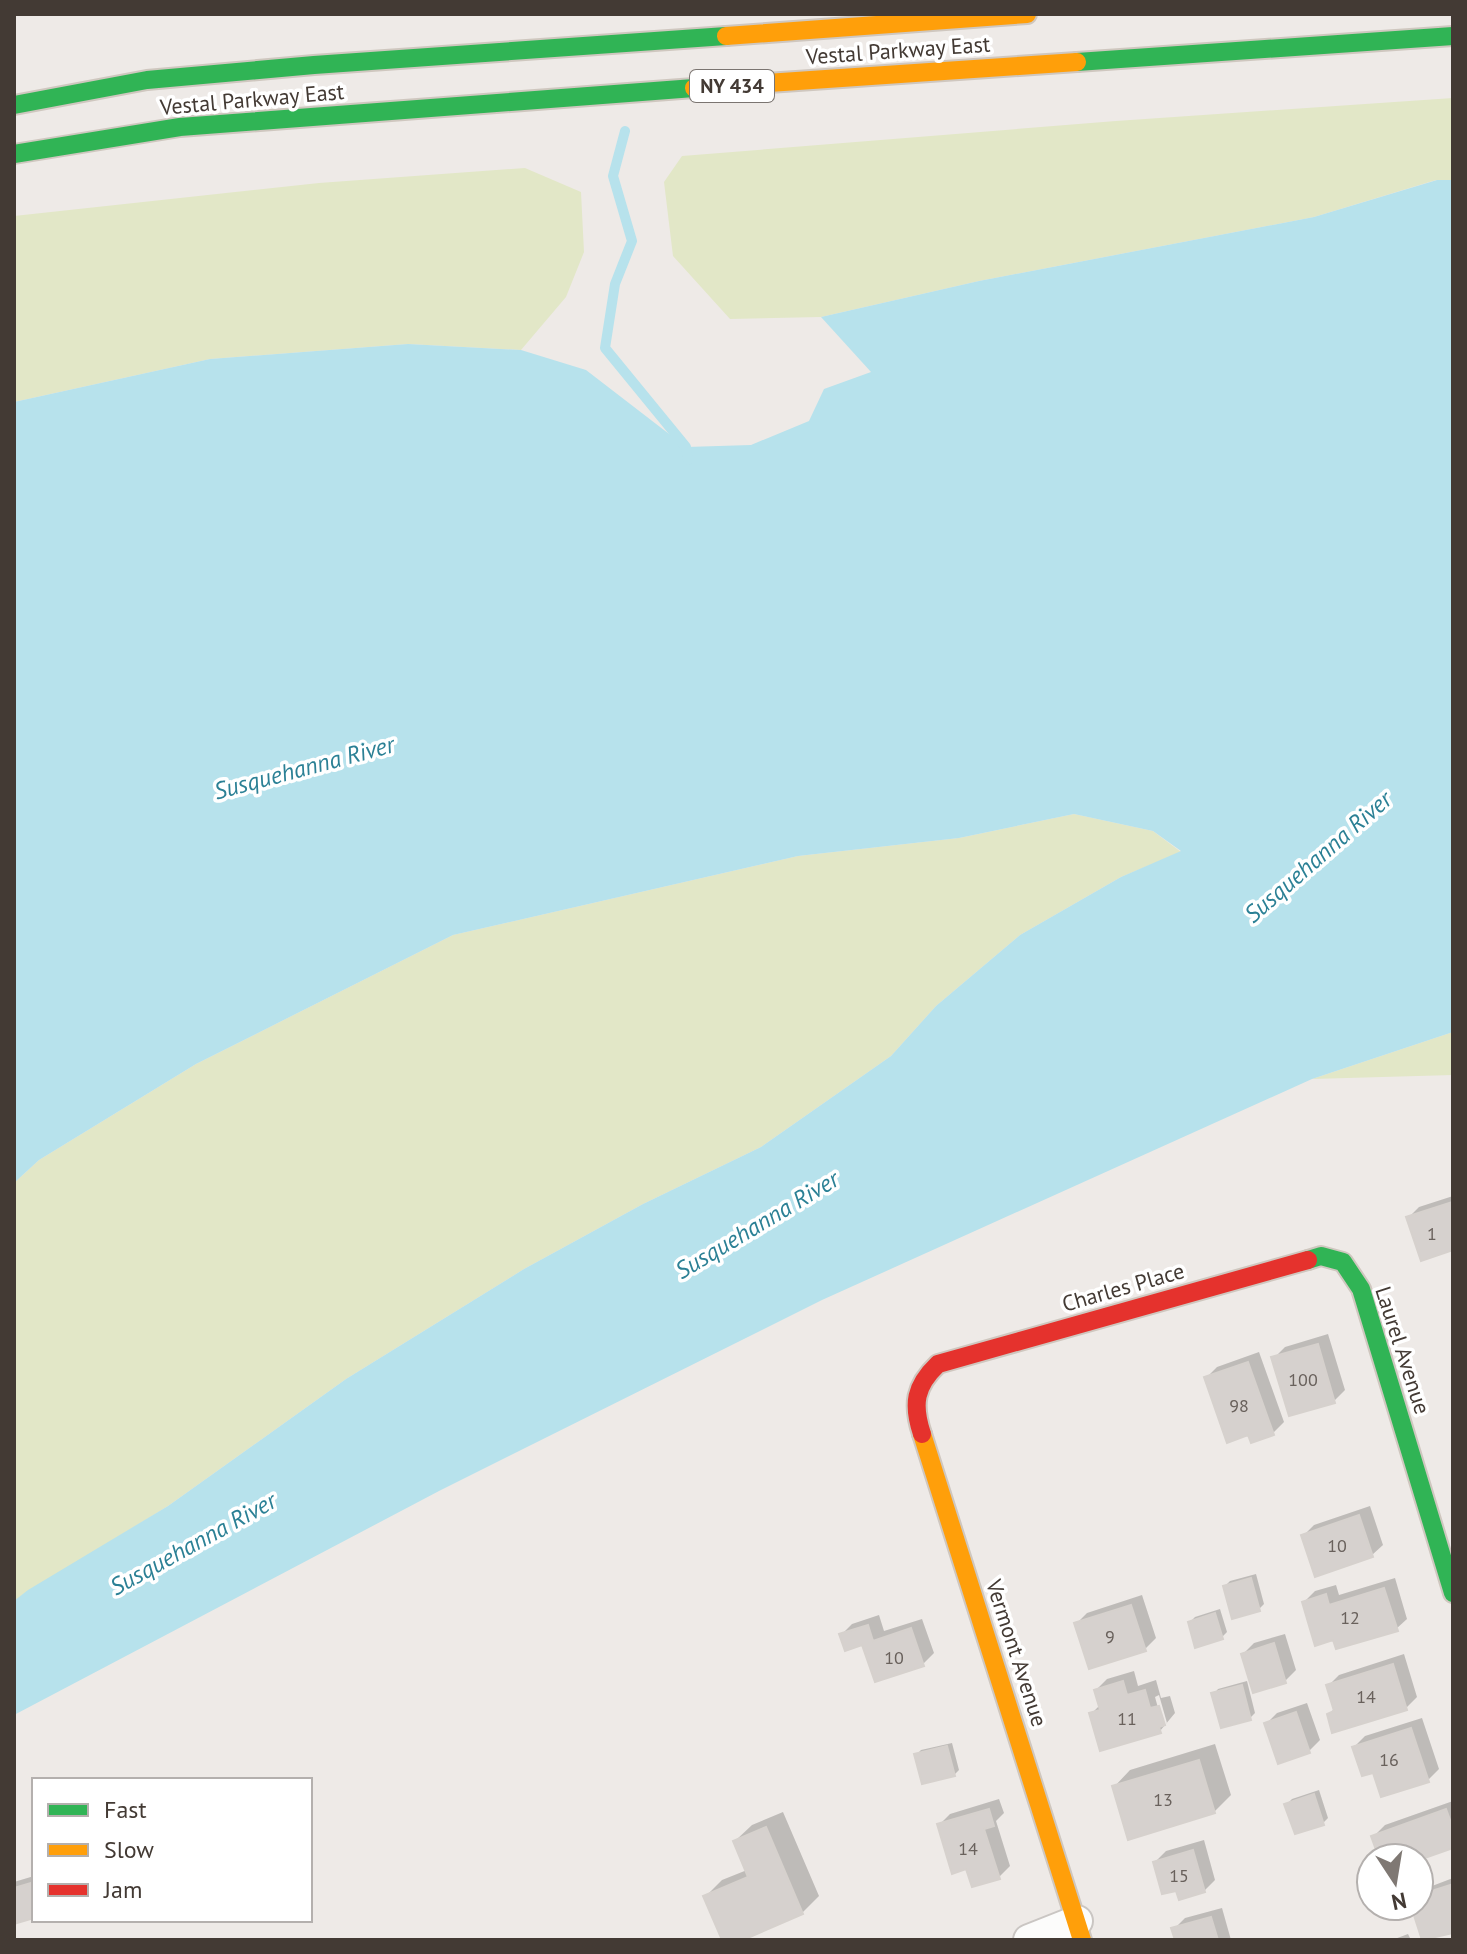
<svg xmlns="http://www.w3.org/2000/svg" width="1467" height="1954" font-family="'PT Sans',sans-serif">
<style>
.green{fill:#e2e7c7}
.water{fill:#b7e2ec}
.shadow{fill:#0003;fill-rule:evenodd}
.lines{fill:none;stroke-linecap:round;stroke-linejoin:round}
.stream{stroke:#b7e2ec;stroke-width:10}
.building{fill:#d6d1ce;stroke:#d6d1cd;stroke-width:2}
.street-casing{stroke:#cac6c3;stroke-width:34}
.fast-casing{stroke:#cfc7bf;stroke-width:22}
.slow-casing{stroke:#cfc7bf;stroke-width:22}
.jam-casing{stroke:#cfc7bf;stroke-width:22}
.street{stroke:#fcfcfb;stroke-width:30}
.fast{stroke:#30b455;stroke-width:18}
.slow{stroke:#ff9f0a;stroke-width:18}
.jam{stroke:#e5322d;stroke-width:18}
.labels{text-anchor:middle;stroke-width:7;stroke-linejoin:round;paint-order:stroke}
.number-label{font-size:18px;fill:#69615c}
.shield{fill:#fff;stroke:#7b7571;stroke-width:2}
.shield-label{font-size:20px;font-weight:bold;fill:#433a34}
.street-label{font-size:22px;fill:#433a34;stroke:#fff}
.water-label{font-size:24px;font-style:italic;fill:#2b8095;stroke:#fff}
</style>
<rect width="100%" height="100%" fill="#eeeae7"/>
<path class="green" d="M1453 98V180H1436L1314 217 979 281 821 317 730 319 673 256 664 182 682 156 1116 121Z
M525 168 581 192 584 252 566 297 521 350 408 344 210 359 14 402V216L319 183Z
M1074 814 1153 831 1181 852 1121 877 1020 935 936 1006 891 1056 761 1147 643 1204 524 1269 346 1379 168 1506 14 1601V1183L39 1160 196 1064 453 935 798 856 959 838Z
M1453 1032V1075L1312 1079Z"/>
<path class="water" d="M1437 180H1453V1032L1312 1079 822 1300 439 1491 14 1715V1601L28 1590 168 1506 346 1379 524 1269 643 1204 761 1147 891 1056 936 1006 1020 935 1121 877 1181 851 1153 831 1074 814 959 838 798 856 453 935 196 1064 39 1160 14 1183V402L210 359 408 344 521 350 586 370 686 447 751 445 809 421 824 389 871 372 821 317 979 281 1314 217Z"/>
<path class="shadow" d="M1453 1196V1248L1422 1258 1408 1218 1419 1207Z
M1328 1334 1345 1390 1334 1401 1274 1358 1285 1347Z
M1259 1352 1284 1422 1273 1433H1249L1206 1378 1217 1367Z
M1370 1506 1383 1545 1372 1555 1303 1536 1314 1525Z
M1256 1574 1264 1604 1259 1609 1225 1586 1230 1581Z
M1395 1578 1407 1619 1396 1629 1335 1638 1304 1602 1315 1591 1336 1585 1339 1595Z
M1142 1595 1156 1638 1145 1649 1076 1624 1087 1613Z
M1220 1609 1227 1632 1222 1637 1190 1622 1195 1617Z
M879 1615 884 1631 922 1619 934 1653 923 1664 876 1680 863 1642 841 1635 852 1624Z
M1285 1634 1296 1670 1285 1681 1243 1654 1254 1643Z
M1404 1654 1417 1697 1406 1708 1329 1714 1335 1708 1328 1686 1339 1675Z
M1134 1671 1138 1686 1156 1680 1161 1698 1170 1696 1175 1713 1160 1731 1091 1714 1100 1705 1096 1690 1107 1679ZM1159 1695 1167 1723 1163 1726 1155 1697Z
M1247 1681 1255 1713 1250 1718 1214 1694 1218 1689Z
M1307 1703 1320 1740 1309 1751 1266 1724 1277 1713Z
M1422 1718 1439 1769 1428 1780 1375 1770 1354 1747 1365 1736Z
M952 1743 959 1770 954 1775 916 1755 921 1750Z
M1215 1744 1231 1795 1214 1812 1114 1787 1130 1770Z
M1319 1790 1328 1818 1323 1823 1287 1804 1292 1799Z
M999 1799 1004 1813 996 1821 1010 1866 999 1877 968 1866 939 1825 950 1814Z
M1453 1801V1846L1374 1836 1385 1825Z
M783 1812 819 1896 802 1913 738 1940H724L705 1897 722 1880 747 1870 735 1841 752 1825Z
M1204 1840 1215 1880 1204 1891 1178 1888 1155 1862 1166 1851Z
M34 1876V1915L14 1922V1882Z
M1453 1878V1931L1424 1940 1413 1906H1419V1891Z
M1222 1908 1231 1940H1177L1174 1929 1185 1918Z
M1408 1934 1411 1940H1392Z"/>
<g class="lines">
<path class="stream" d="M625 131 613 176 632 241 615 284 605 348 686 447 688 460"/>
</g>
<path class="building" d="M1452 1202 1453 1250 1421 1261 1406 1217Z
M1318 1344 1335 1403 1289 1416 1271 1357Z
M1248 1362 1274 1435 1251 1443 1248 1435 1227 1443 1204 1377Z
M1359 1515 1373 1557 1315 1577 1301 1535Z
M1251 1578 1260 1611 1232 1619 1223 1586Z
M1384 1588 1398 1631 1336 1649 1333 1640 1315 1646 1302 1602 1326 1594 1329 1605Z
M1131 1605 1146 1651 1089 1669 1074 1623Z
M1215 1613 1223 1639 1195 1648 1188 1622Z
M868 1625 873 1641 911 1628 924 1666 875 1682 862 1645 845 1651 839 1634Z
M1274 1643 1286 1683 1253 1693 1241 1654Z
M1393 1664 1407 1710 1332 1733 1327 1714 1334 1711 1326 1685Z
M1123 1681 1127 1695 1145 1690 1150 1708 1159 1706 1165 1725 1159 1727 1161 1733 1100 1751 1089 1713 1100 1710 1094 1690Z
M1242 1685 1251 1720 1221 1728 1211 1693Z
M1296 1712 1310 1753 1278 1764 1264 1723Z
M1411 1728 1429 1782 1381 1797 1373 1773 1362 1776 1352 1747Z
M947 1746 955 1776 922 1784 914 1754Z
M1199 1760 1215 1813 1128 1840 1112 1786Z
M1314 1794 1324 1825 1295 1834 1284 1804Z
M989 1809 994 1826 984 1829 1000 1879 972 1887 966 1869 952 1874 937 1824Z
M1446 1809 1453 1828V1848L1419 1860 1379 1858 1371 1836Z
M766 1827 803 1914 743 1940H722L703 1896 748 1877 733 1841Z
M1193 1850 1205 1892 1179 1900 1176 1891 1162 1894 1153 1862Z
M34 1882V1918L14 1924V1888Z
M1453 1884V1933L1422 1940 1411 1906H1419V1895Z
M1211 1917 1218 1940H1175L1171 1928Z"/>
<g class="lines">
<defs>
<path id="street" d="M1029 1940 1077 1921"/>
<path id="fast" d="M1077 62 1453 36
M14 105 147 80 314 65 726 36
M14 154 180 127 694 88
M1308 1260 1321 1256 1343 1262 1361 1289 1453 1593"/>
<path id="slow" d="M726 36 1027 14
M694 88 1077 62
M922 1434 1082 1940"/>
<path id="jam" d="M922 1434C912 1404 915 1386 938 1364L1308 1260"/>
</defs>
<use href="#street" class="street-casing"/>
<use href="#fast" class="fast-casing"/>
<use href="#slow" class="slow-casing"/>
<use href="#jam" class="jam-casing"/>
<use href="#street" class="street"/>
<use href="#fast" class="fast"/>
<use href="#slow" class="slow"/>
<use href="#jam" class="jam"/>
</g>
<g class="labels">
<g class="number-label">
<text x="1432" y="1240">1</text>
<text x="1303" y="1386">100</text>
<text x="1239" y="1412">98</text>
<text x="1337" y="1552">10</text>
<text x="1350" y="1624">12</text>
<text x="1110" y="1643">9</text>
<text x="894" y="1664">10</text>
<text x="1366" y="1703">14</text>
<text x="1127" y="1725">11</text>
<text x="1389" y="1766">16</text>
<text x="1163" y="1806">13</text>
<text x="968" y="1855">14</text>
<text x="1179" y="1882">15</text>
</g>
<rect class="shield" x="690" y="70" width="84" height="32" rx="6"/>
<g class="shield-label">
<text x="732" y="93">NY 434</text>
</g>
<g class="street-label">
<text transform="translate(898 50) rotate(-4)" y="8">Vestal Parkway East</text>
<text transform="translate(252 99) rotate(-5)" y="8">Vestal Parkway East</text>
<text transform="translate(1123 1287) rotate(-16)" y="8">Charles Place</text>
<text transform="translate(1403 1350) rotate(72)" y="8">Laurel Avenue</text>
<text transform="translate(1017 1653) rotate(72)" y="8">Vermont Avenue</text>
</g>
<g class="water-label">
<text transform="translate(304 768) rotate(-15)" y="8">Susquehanna River</text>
<text transform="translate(1318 857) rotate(-41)" y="8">Susquehanna River</text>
<text transform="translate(757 1225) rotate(-31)" y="8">Susquehanna River</text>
<text transform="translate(193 1544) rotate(-29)" y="8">Susquehanna River</text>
</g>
</g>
<rect width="1467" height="1954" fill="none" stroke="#433a34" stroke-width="32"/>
<rect x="32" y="1778" width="280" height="144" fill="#ffffff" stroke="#b4b0ae" stroke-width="2"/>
<rect x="48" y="1804" width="40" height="12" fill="#30b455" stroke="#b4b0ae" stroke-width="2"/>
<text x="104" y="1818" font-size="24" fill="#433a34">Fast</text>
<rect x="48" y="1844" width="40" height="12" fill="#ff9f0a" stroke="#b4b0ae" stroke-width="2"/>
<text x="104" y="1858" font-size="24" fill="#433a34">Slow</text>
<rect x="48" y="1884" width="40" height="12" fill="#e5322d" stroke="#b4b0ae" stroke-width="2"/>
<text x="104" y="1898" font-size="24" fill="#433a34">Jam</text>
<g transform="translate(1395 1882) rotate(168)"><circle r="38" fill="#ffffff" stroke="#b4b0ae" stroke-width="2"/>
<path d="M0-6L14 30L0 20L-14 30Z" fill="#7f7873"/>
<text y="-12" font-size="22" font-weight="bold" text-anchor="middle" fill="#433a34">N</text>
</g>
</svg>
